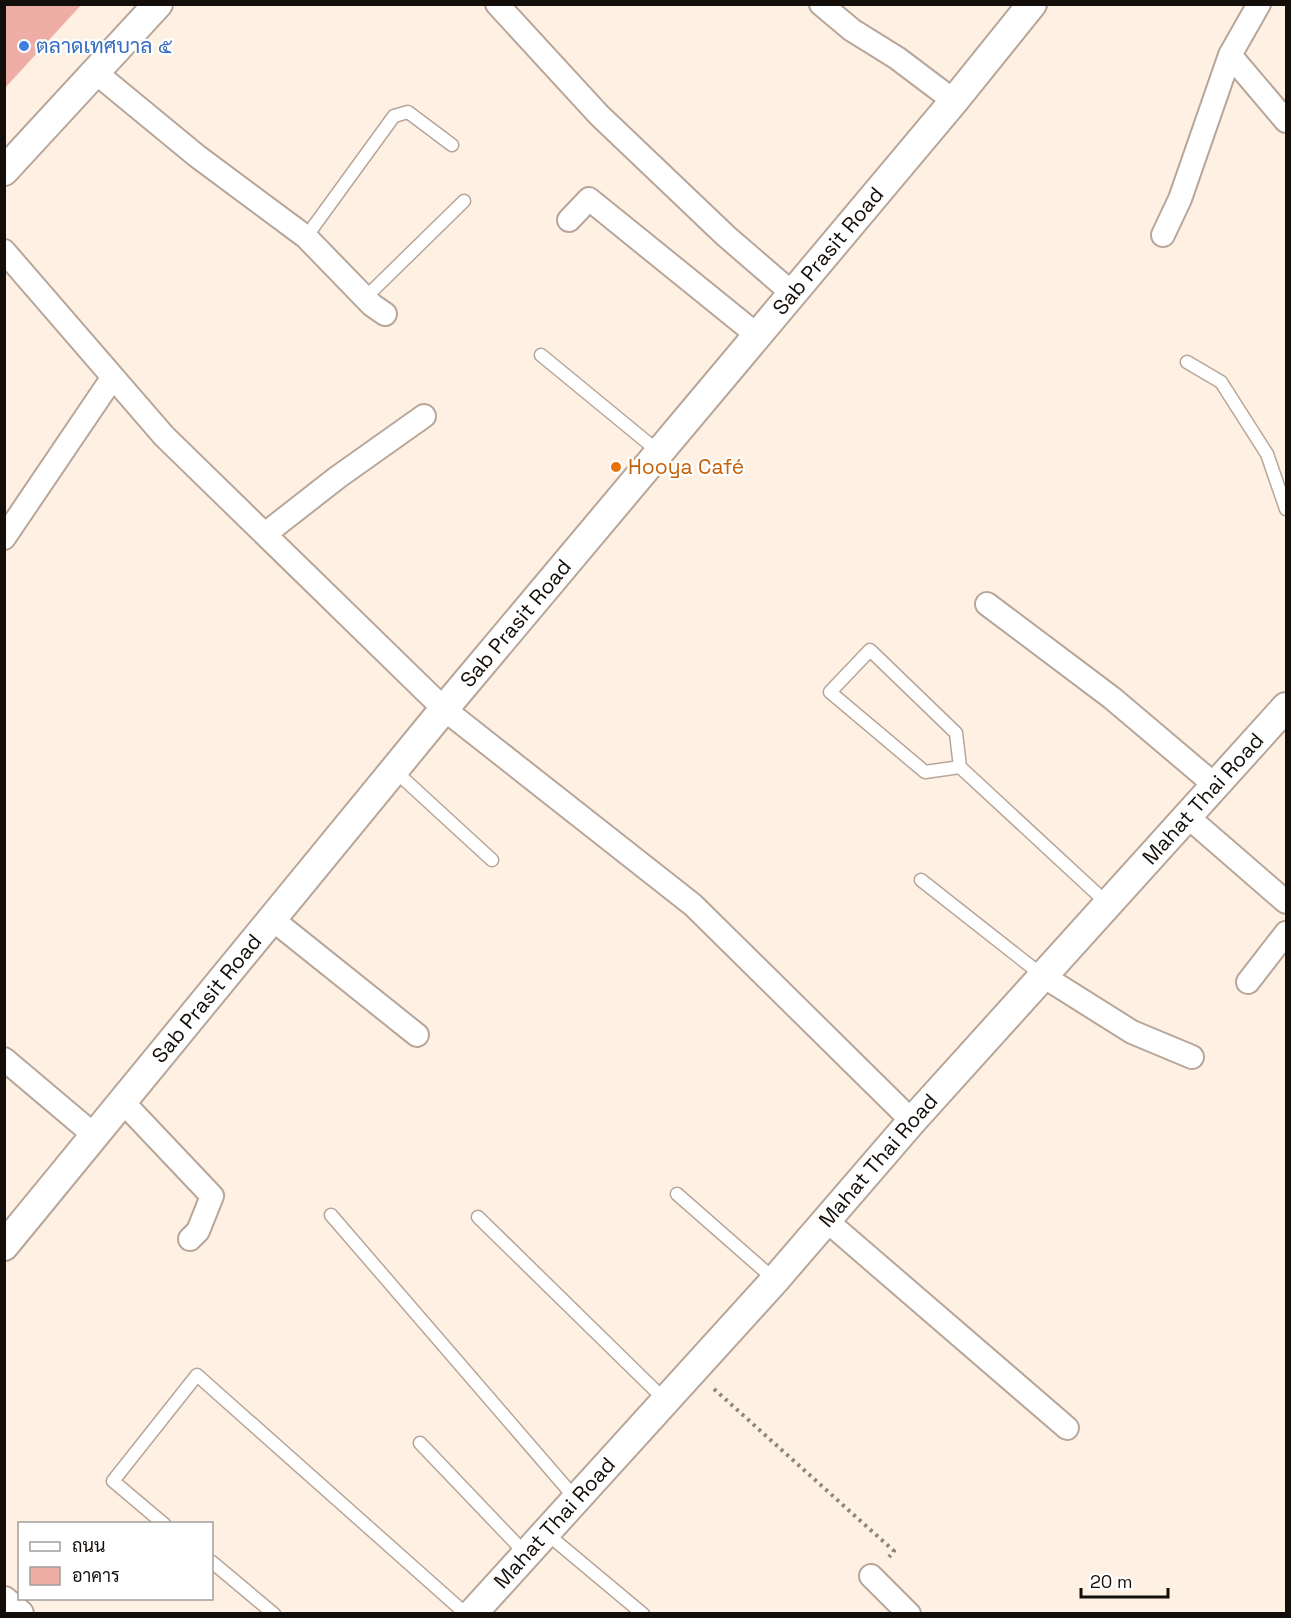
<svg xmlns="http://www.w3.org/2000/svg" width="1291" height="1618" font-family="'Space Grotesk',Sarabun,sans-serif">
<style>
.building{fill:#eeaea6}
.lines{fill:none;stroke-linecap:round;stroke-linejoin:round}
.service-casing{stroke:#b7a699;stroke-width:15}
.minor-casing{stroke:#b7a699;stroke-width:26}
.tertiary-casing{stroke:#b7a699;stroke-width:32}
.path{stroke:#8f857c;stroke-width:4;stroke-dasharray:3 4.5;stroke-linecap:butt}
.service{stroke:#fff;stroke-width:12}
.minor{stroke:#fff;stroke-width:22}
.tertiary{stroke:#fff;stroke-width:28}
.shop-dot{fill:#3f7fe0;stroke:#fff;stroke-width:2}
.food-dot{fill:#e8710a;stroke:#fff;stroke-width:2}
.labels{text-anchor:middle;stroke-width:4.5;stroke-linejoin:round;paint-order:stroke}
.shop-label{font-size:21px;fill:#366cbe;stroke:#fff;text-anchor:start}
.street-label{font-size:21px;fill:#130e09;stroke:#fff}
.food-label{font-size:21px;fill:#c56008;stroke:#fff;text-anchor:start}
</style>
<rect width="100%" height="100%" fill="#fff0e4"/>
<path class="building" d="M5 4H82L5 88Z"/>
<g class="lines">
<defs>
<path id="service" d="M306 237 394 116 408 112 452 145
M365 298 464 201
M541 355 659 452
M1187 362 1221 382 1267 454 1286 509
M960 767 925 772 830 692 870 650 956 733 960 767 1108 904
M394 770 492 860
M921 880 1043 976
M677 1194 775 1280
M331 1215 576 1499
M478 1217 666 1401
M420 1443 526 1554
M164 1524 113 1481 197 1375 466 1614
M546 1533 643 1614
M212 1562 274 1614"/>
<path id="minor" d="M497 4 599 115 726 236 792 293
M821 4 852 30 897 58 954 101
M1259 4 1230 55 1286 121
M95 72 197 156 306 237 372 305 385 314
M569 220 589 199 757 335
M1163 235 1180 199 1230 55
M4 251 164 436 444 709 693 905 912 1121
M265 534 338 477 424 416
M4 538 113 377
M987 604 1112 698 1216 786
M1188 817 1286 902
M272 919 417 1035
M1043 976 1132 1032 1192 1057
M1248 982 1286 933
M4 1059 94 1135
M122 1101 212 1196 198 1231 190 1239
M827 1221 1067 1428
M871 1576 909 1614"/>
<g id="tertiary">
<path d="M4 171 158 4"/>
<path id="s1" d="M4 1246 444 709 954 101 1032 4"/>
<path d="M4 1601 19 1614"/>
<path id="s2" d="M472 1614 775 1280 912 1121 1286 707"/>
</g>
</defs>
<use href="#service" class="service-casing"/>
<use href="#minor" class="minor-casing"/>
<use href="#tertiary" class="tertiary-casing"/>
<path class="path" d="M714 1389 894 1551 889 1557"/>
<use href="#service" class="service"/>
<use href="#minor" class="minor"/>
<use href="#tertiary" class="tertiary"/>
</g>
<circle class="shop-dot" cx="24" cy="46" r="6"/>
<circle class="food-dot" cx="616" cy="467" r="6"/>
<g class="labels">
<g class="shop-label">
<text x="36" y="53">ตลาดเทศบาล ๕</text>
</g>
<g class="street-label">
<text dy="7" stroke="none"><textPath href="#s1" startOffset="1292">Sab Prasit Road</textPath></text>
<text dy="7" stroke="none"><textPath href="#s1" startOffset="806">Sab Prasit Road</textPath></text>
<text dy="7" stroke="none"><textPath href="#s2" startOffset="1095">Mahat Thai Road</textPath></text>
<text dy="7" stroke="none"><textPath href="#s1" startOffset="320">Sab Prasit Road</textPath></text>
<text dy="7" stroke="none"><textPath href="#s2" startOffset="609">Mahat Thai Road</textPath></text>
<text dy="7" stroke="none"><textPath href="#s2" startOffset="123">Mahat Thai Road</textPath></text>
</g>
<g class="food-label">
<text x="628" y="474">Hooya Café</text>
</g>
</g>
<rect width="1291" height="1618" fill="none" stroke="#130e09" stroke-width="12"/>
<rect x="18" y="1522" width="195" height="78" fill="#ffffff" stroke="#a19f9d" stroke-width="1.5"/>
<rect x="30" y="1542" width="30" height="9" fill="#ffffff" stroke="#a19f9d" stroke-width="1.5"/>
<text x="72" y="1552" font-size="18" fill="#130e09">ถนน</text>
<rect x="30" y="1567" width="30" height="18" fill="#eeaea6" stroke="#a19f9d" stroke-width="1.5"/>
<text x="72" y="1582" font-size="18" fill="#130e09">อาคาร</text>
<path d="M1081 1588v9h87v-9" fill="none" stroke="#130e09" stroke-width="3"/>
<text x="1090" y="1588" font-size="18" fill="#130e09" stroke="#ffffff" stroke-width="4.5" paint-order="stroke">20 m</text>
</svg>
